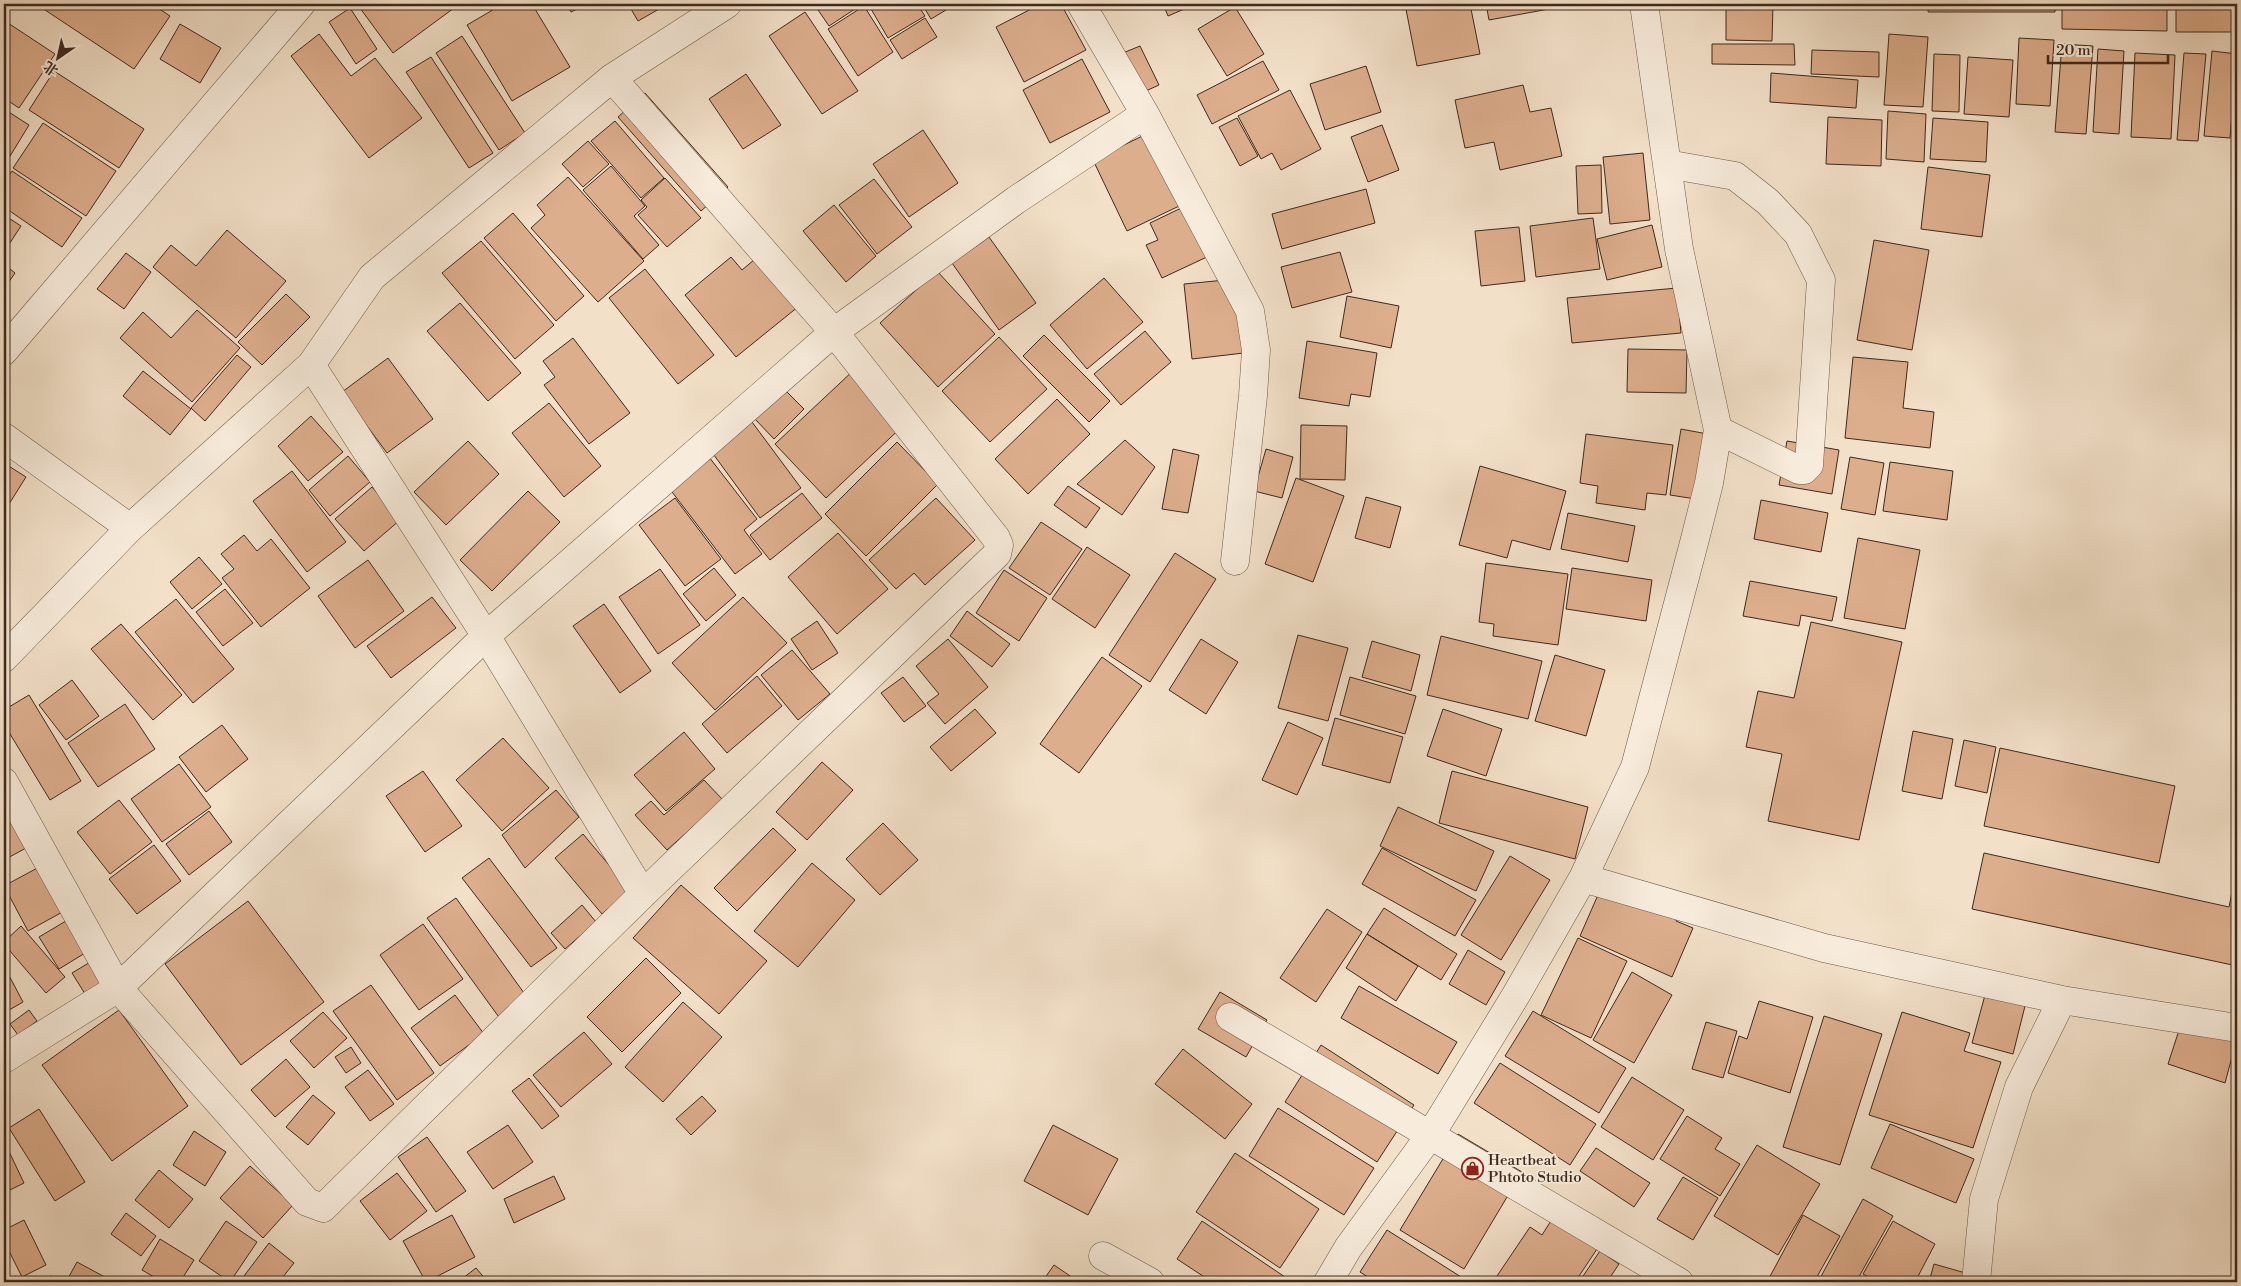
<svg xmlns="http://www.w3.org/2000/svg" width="2241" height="1286" font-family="'Libre Bodoni','Noto Serif SC',serif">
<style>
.building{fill:#ddae8c;stroke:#3e2a1d}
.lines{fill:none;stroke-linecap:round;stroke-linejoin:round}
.minor-casing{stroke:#6b5848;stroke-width:29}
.minor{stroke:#f7ebdb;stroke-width:28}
.labels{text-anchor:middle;stroke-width:4;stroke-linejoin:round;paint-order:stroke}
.poi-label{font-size:15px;fill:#3e2a1d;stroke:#f7ebdb;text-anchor:start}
</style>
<rect width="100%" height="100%" fill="#f2e0c8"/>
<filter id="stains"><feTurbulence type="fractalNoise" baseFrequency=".004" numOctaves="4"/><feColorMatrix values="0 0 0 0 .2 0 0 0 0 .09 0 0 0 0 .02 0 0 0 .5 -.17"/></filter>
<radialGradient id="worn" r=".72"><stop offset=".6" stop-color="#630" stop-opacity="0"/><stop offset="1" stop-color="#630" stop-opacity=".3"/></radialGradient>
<path class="building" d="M36 4H152L170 16 134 69Z
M357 4H451L454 8 393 53Z
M503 4H532L570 67 512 101 467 25Z
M567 4H587L571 12Z
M628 4H668L638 21Z
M814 4H860L861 5 829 26Z
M879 4H917L925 16 888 38 871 9Z
M922 4H956L931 19Z
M1041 4H1061L1086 50 1024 82 996 27Z
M1163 4H1196L1168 16Z
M1405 4H1470L1480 54 1417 66Z
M1486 4H1548L1549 9 1489 20Z
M1726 4H1773L1772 41 1726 40Z
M1929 4H2055V12H1928Z
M2062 4H2167V31L2062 29Z
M2176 4H2237V32H2176Z
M864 6 893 52 858 76 828 29Z
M1235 7 1264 54 1227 76 1198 29Z
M350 8 377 49 356 64 329 22Z
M805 12 858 91 822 114 769 36Z
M925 18 937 37 902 59 890 40Z
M5 21 55 54 19 108 4 98Z
M180 24 221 48 200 83 160 59Z
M319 34 351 76 375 58 422 118 369 158 291 56Z
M1889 34 1928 37 1923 107 1884 105Z
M462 36 525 133 499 150 436 53Z
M2019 38 2054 40 2050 106 2016 104Z
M1712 44H1794L1795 65 1712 64Z
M2062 44 2093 46 2086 134 2055 132Z
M1140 46 1159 85 1137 95 1118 55Z
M2098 49 2124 51 2119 134 2093 132Z
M1812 50 1879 52V77L1811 74Z
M2212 51 2237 54 2230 138 2204 136Z
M2135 53 2175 55 2171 139 2131 137Z
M2184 53 2206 54 2198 141 2177 140Z
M1934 54 1960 55 1959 112 1932 111Z
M431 57 493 153 469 168 406 72Z
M1968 57 2013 60 2009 117 1964 114Z
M1082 59 1110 112 1050 143 1023 90Z
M1263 61 1279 90 1212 124 1197 95Z
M1366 66 1381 112 1325 130 1310 84Z
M54 71 144 129 119 168 29 110Z
M1771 73 1858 80 1856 108 1770 102Z
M746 74 781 125 743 149 709 99Z
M1523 85 1530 112 1551 108 1562 156 1500 170 1494 142 1465 148 1455 100Z
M1290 90 1321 149 1281 170 1272 153 1261 159 1238 116Z
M645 93 728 187 701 211 618 117Z
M4 109 29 125 4 166Z
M1888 111 1926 114 1924 162 1886 159Z
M1828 117 1882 120 1881 166 1826 164Z
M1237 118 1258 156 1240 166 1219 127Z
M1933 118 1988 122 1986 162 1930 159Z
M615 121 664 178 641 198 591 141Z
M43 123 116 171 86 216 13 168Z
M1382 125 1399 170 1368 182 1351 137Z
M1163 126 1198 197 1127 231 1093 160Z
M923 130 958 183 909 217 873 164Z
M588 141 609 164 583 187 562 164Z
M1643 153 1650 220 1610 224 1603 157Z
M1601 165 1602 213 1578 214 1576 166Z
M611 166 645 206 634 216 659 245 643 259 583 190Z
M1928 167 1990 175 1982 237 1921 229Z
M12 171 82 218 62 247 4 207V183Z
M568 177 644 261 598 302 531 228 545 215 537 205Z
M665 178 701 218 667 247 638 215 647 207 641 200Z
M874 179 912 227 877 254 839 205Z
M1366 189 1375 223 1282 249 1272 214Z
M1200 199 1224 249 1162 278 1146 245 1158 240 1150 223Z
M834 205 876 256 846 282 803 231Z
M513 213 584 296 556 321 484 238Z
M4 215 21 226 4 252Z
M1593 218 1600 269 1536 277 1530 226Z
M1652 225 1662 267 1607 280 1597 239Z
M1519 227 1525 281 1481 286 1475 231Z
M227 230 286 281 236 338 153 267 171 245 196 266Z
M989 237 1036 303 999 330 952 263Z
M1874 240 1929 250 1912 350 1857 340Z
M481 241 554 325 515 359 442 273Z
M767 249 809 298 736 357 685 295 731 257 742 270Z
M1340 252 1352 292 1292 308 1281 267Z
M126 253 151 272 124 309 97 289Z
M4 264 15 273 4 289Z
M645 269 714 355 678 384 609 298Z
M937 271 995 334 938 387 880 323Z
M1104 278 1143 322 1087 369 1050 325Z
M1236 279 1244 353 1192 359 1184 284Z
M1677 288 1681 333 1572 343 1567 298Z
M286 294 310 317 262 365 238 342Z
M1347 296 1399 306 1391 348 1340 337Z
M460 303 521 373 488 401 427 331Z
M197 310 240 348 192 402 120 338 143 312 171 338Z
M1145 331 1171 362 1121 405 1094 374Z
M1044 335 1110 401 1089 422 1023 356Z
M999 337 1047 389 990 442 942 391Z
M573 338 630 413 589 444 544 385 555 377 543 361Z
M1307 341 1377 353 1370 397 1351 394 1349 406 1299 398Z
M1628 349 1687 350 1686 393 1627 392Z
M237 355 251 367 205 421 191 408Z
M1853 357 1908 362 1903 408 1934 412 1930 448 1845 438Z
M388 358 433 419 387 453 342 392Z
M855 369 906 423 826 498 775 444Z
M143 371 191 409 170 435 123 396Z
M783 388 804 409 774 439 754 418Z
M1057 399 1090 434 1028 494 995 459Z
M549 403 601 466 564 497 512 433Z
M311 416 343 452 308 481 278 446Z
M752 422 801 488 760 518 711 451Z
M1301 425 1347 426 1345 480 1300 479Z
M1681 429 1713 435 1702 500 1670 495Z
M1586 434 1673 445 1666 495 1647 493 1645 510 1596 503 1598 486 1580 483Z
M1125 440 1155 467 1122 515 1077 484Z
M468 441 499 474 446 525 414 492Z
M1787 441 1839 450 1832 494 1779 485Z
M897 442 938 484 866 556 825 514Z
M1173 449 1199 455 1188 513 1162 509Z
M1266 449 1293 457 1282 498 1254 491Z
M348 456 370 482 330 516 309 490Z
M709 457 757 519 744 530 762 554 735 574 669 488Z
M1850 457 1884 463 1875 515 1841 509Z
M1890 462 1953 471 1947 520 1883 511Z
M4 463 26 477 4 512Z
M1480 466 1566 491 1550 550 1512 540 1507 558 1459 545Z
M292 471 346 542 307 572 253 501Z
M1296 478 1344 496 1313 582 1265 564Z
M1068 486 1100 508 1086 528 1054 505Z
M372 487 400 520 364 551 335 519Z
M528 491 560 522 492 591 460 560Z
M802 493 822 518 770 560 750 535Z
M1366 497 1401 507 1390 548 1355 538Z
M675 498 721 559 685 586 639 525Z
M936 498 975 540 925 585 914 573 896 589 869 560Z
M1761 500 1828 513 1821 552 1754 539Z
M1568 513 1635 526 1628 562 1561 549Z
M1041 522 1082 549 1050 595 1009 568Z
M838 533 888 589 837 634 788 577Z
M244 535 257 551 271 539 310 588 261 627 222 578 234 569 221 554Z
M1858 538 1920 550 1905 629 1844 618Z
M1087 547 1130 575 1095 628 1052 599Z
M1175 553 1216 579 1150 682 1109 655Z
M199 557 222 584 192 609 170 582Z
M368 560 404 611 355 648 318 596Z
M1486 563 1568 574 1558 645 1493 636 1494 624 1479 622Z
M714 568 736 595 706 621 683 594Z
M1572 568 1652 580 1646 621 1566 609Z
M660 569 700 625 658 654 619 597Z
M1004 570 1047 598 1019 641 976 613Z
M1750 581 1837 597 1832 621 1801 615 1799 626 1743 616Z
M225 589 253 623 223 646 196 612Z
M432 597 456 628 391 678 367 646Z
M743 597 787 643 715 710 672 663Z
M176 599 234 669 193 703 135 632Z
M604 604 651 671 620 693 573 626Z
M967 611 1010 644 992 667 950 636Z
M817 621 838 653 812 670 791 639Z
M1811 622 1902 642 1859 840 1768 821 1782 754 1746 747 1758 691 1794 698Z
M121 624 182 695 153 720 91 649Z
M1298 635 1348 648 1328 721 1278 708Z
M1441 636 1542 661 1528 719 1427 695Z
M948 639 988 687 945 724 927 703 939 694 916 666Z
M1201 639 1238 662 1206 714 1169 690Z
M1372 641 1420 655 1411 691 1362 677Z
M792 650 830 694 798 720 761 675Z
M1555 655 1605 670 1586 736 1535 721Z
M1102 657 1142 686 1079 773 1040 744Z
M757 676 782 706 727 753 702 724Z
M903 677 926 706 904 722 881 693Z
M1350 677 1416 696 1405 734 1340 715Z
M72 680 99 716 66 740 39 705Z
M29 695 81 781 50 800 4 724V710Z
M125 704 155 749 98 787 68 743Z
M975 709 996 733 951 771 930 747Z
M1443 709 1502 729 1486 776 1427 756Z
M1335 718 1403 737 1390 783 1322 765Z
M1288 722 1323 738 1297 795 1262 780Z
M222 725 248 759 206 792 179 757Z
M1913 731 1953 739 1942 799 1902 791Z
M684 732 715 769 666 811 634 775Z
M503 738 549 788 502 831 456 780Z
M1964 740 1996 747 1987 793 1955 786Z
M2000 748 2175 786 2159 863 1984 826Z
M822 762 853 790 807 840 776 812Z
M179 764 211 807 162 842 131 799Z
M423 771 462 826 425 852 386 796Z
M1452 771 1588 807 1575 859 1439 823Z
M704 780 723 800 667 850 635 815 651 801 664 815Z
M556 790 579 817 525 868 502 835Z
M119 800 152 842 110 874 77 832Z
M1398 807 1494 851 1476 891 1380 846Z
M4 808 26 848 4 860Z
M209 811 232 842 189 875 166 844Z
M883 823 918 860 880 895 846 859Z
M773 828 796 850 737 911 714 888Z
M583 834 630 890 602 914 555 858Z
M154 845 181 881 137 914 109 879Z
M1382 848 1476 900 1455 936 1362 884Z
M1984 853 2229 907 2237 867V966L1972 909Z
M1510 856 1550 880 1501 960 1461 935Z
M489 858 557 948 531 967 462 878Z
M812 863 855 900 798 967 754 931Z
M41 866 66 910 28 931 4 886Z
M681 885 767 961 719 1014 633 938Z
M1601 888 1683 905 1676 921 1693 928 1672 977 1580 936Z
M456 898 529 1000 501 1020 427 918Z
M248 901 324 1002 241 1065 165 964Z
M582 905 596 922 565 949 551 933Z
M1384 908 1457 954 1441 980 1367 934Z
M1327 909 1362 932 1316 1002 1280 978Z
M71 918 90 950 59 969 39 937Z
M423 924 463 979 419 1010 380 955Z
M21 926 65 977 46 993 4 944V942Z
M1367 934 1418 966 1396 1001 1346 968Z
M1578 938 1627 961 1591 1038 1541 1015Z
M1468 950 1505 972 1486 1005 1449 984Z
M97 958 110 979 85 994 72 973Z
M646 958 681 993 622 1052 587 1017Z
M4 966 23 1002 4 1013Z
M1632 972 1672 995 1634 1063 1593 1040Z
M371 985 434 1073 397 1100 333 1011Z
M1359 986 1457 1042 1438 1074 1341 1018Z
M1220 992 1267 1020 1246 1057 1198 1029Z
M455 995 484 1034 440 1066 411 1028Z
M1985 995 2025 1006 2013 1054 1972 1043Z
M1759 1001 1813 1017 1790 1093 1728 1073 1739 1036 1747 1039Z
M683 1002 722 1037 663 1102 625 1067Z
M29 1010 37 1021 18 1035 10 1024Z
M119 1010 188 1106 112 1161 42 1065Z
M1533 1011 1626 1068 1599 1113 1505 1056Z
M323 1012 347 1038 314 1068 290 1041Z
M1902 1012 1970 1033 1964 1051 2001 1062 1973 1148 1869 1115Z
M1824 1016 1882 1034 1840 1165 1783 1147Z
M2182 1021 2237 1038 2225 1083 2168 1064Z
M1706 1022 1737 1031 1723 1078 1692 1069Z
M584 1032 612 1064 561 1107 533 1075Z
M1321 1045 1414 1105 1377 1162 1285 1102Z
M351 1047 361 1063 346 1073 335 1057Z
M1183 1049 1252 1104 1225 1139 1155 1084Z
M286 1059 310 1087 275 1117 251 1090Z
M1500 1063 1596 1124 1570 1165 1474 1103Z
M368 1070 394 1104 370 1121 345 1087Z
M1632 1077 1684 1110 1653 1160 1601 1127Z
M529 1078 559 1116 542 1129 512 1091Z
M313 1095 335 1113 308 1145 286 1127Z
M702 1096 716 1111 691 1135 676 1119Z
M1278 1108 1374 1168 1344 1215 1249 1156Z
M39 1109 85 1182 55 1201 9 1128Z
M1687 1116 1722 1138 1715 1149 1740 1164 1720 1196 1660 1159Z
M1890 1124 1974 1159 1956 1203 1871 1168Z
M508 1125 533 1162 493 1189 467 1152Z
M1053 1125 1118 1159 1088 1215 1024 1181Z
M194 1131 226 1152 205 1186 173 1165Z
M1458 1134 1522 1172 1464 1269 1400 1230Z
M427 1137 466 1191 436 1212 398 1157Z
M4 1141 24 1183 4 1193Z
M1757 1145 1820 1184 1778 1255 1714 1216Z
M1596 1148 1650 1183 1634 1207 1580 1171Z
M1235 1153 1319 1209 1280 1268 1196 1212Z
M250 1166 293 1205 263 1238 220 1198Z
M159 1170 193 1199 169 1228 135 1200Z
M397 1173 427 1211 390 1240 360 1201Z
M554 1176 565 1199 514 1223 504 1199Z
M1683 1177 1718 1198 1693 1240 1657 1219Z
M1863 1199 1893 1216 1856 1282H1818Z
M126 1213 156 1236 141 1256 111 1234Z
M452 1215 475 1257 426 1282 403 1241Z
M1803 1215 1840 1236 1814 1282H1767Z
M1554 1216 1599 1246 1575 1282H1505L1497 1276 1530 1227 1542 1235Z
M24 1220 46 1265 22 1277 4 1241V1230Z
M226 1221 257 1242 230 1282 199 1261Z
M1202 1221 1285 1277 1281 1282H1212L1177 1259Z
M1893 1221 1935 1244 1915 1282H1878L1863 1274Z
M1387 1230 1469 1282H1376L1360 1272Z
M160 1239 194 1260 180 1282H163L142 1270Z
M269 1243 294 1263 279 1282H252L244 1276Z
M1600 1251 1619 1264 1607 1282H1579Z
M77 1262 114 1282H66Z
M1934 1264 1976 1276 1974 1282H1929Z
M1054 1265 1079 1282H1042Z
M476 1268 488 1282H458Z
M16 1276 19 1282H4V1280Z
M52 1276 54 1282H29V1281Z"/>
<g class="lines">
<defs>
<path id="minor" d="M1081 4 1145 114 1250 311 1256 350 1253 396 1235 561
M1667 164 1735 176 1768 202 1798 234 1821 280 1809 465 1804 470H1799L1718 430
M4 351 301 4
M311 365 486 636 643 894
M4 437 130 528
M4 658 130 528 311 365 372 277 612 78 727 4
M4 782 118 988 307 1202 323 1208 643 894 997 554 999 545 996 538 834 332 612 78
M1583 878 1824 948 2062 1000 2237 1028
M1230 1017 1679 1282
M4 1059 118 988 486 636 834 332 1016 200 1145 114
M1103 1256 1150 1282
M1328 1282 1348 1248 1431 1134 1516 995 1583 878 1635 767 1695 539 1709 483 1718 430 1679 249 1644 4
M1976 1282 1984 1199 2019 1087 2062 1000"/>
</defs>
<use href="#minor" class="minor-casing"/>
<use href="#minor" class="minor"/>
</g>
<defs>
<symbol id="shop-ring" viewBox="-11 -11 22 22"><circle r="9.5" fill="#f7ebdb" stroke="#8f2418" stroke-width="1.5"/><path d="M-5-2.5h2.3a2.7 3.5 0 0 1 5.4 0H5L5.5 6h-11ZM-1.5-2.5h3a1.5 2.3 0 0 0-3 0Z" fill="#8f2418"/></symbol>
</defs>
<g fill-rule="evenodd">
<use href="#shop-ring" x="1460" y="1156" width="25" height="25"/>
</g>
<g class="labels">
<g class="poi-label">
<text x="1488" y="1165">Heartbeat<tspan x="1488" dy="17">Phtoto Studio</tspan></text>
</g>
</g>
<rect width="2241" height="1286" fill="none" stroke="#f2e0c8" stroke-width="20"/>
<rect x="5" y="5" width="2231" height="1276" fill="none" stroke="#3e2a1d" stroke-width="2.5"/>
<rect x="10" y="10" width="2221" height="1266" fill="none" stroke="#3e2a1d"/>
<g transform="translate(58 58) rotate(214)" stroke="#f7ebdb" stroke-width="4" paint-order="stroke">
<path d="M0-4L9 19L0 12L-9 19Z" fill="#3e2a1d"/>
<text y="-8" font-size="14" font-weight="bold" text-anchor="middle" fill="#3e2a1d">北</text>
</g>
<path d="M2048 55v8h120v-8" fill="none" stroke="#3e2a1d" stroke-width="2.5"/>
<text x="2056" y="55" font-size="15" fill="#3e2a1d" stroke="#f7ebdb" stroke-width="4" paint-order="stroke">20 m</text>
<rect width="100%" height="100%" filter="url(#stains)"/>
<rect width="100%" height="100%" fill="url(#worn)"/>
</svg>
